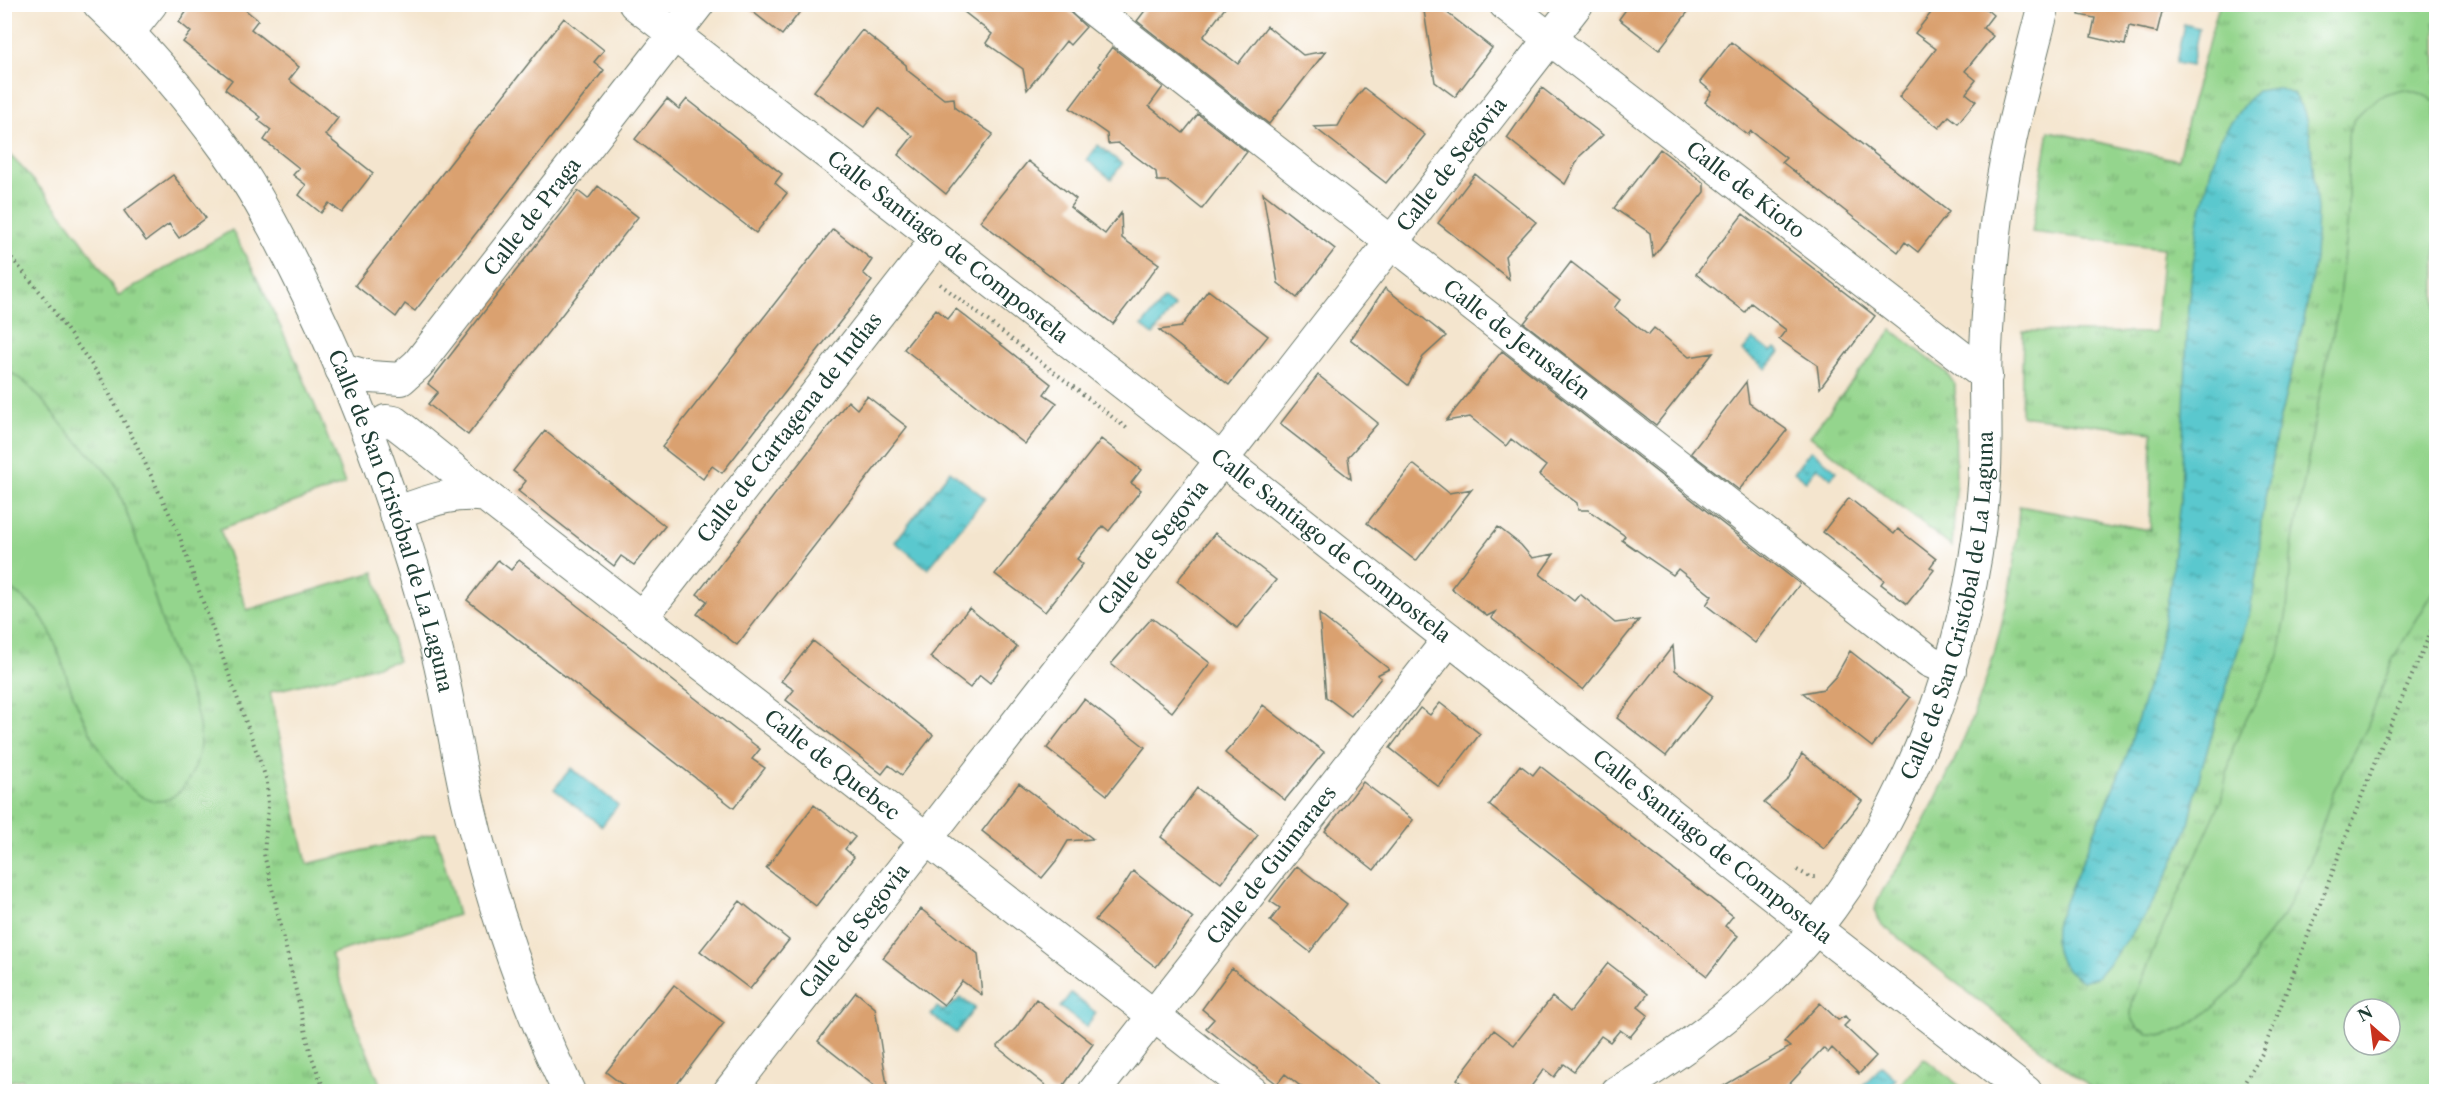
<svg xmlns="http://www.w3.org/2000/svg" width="2441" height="1096" font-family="'Libre Caslon Text',serif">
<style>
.grass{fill:url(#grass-tufts);stroke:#5a8960;stroke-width:1.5;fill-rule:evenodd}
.pitch{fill:#94d58d;stroke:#5a8960;stroke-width:1.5}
.water{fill:url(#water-ripples);stroke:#3c8281;stroke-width:1.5}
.building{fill:#daa16f}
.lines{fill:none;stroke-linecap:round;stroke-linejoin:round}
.street-casing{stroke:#6a786a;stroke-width:34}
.path{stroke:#6a786a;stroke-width:4;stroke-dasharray:1.5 4.5;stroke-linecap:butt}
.street{stroke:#fff;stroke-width:32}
.labels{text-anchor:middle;stroke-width:4.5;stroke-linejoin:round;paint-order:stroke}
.street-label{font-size:21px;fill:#1f3d34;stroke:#fff}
</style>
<defs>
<pattern id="grass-tufts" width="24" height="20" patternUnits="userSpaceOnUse" patternTransform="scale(1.5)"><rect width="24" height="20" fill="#94d58d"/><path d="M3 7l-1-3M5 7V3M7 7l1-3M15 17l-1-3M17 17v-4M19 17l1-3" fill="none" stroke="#78ae74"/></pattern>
<pattern id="water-ripples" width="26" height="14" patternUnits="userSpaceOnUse" patternTransform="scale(1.5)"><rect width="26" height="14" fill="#5ac8ce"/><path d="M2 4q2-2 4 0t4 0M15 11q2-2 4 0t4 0" fill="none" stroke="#4aa4a8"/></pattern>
</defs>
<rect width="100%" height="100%" fill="#fff"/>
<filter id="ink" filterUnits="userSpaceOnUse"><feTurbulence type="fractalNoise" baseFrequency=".0167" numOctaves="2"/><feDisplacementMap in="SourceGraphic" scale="12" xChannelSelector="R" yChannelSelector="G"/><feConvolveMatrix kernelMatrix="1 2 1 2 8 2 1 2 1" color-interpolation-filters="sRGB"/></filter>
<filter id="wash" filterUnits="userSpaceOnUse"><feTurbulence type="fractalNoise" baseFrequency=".008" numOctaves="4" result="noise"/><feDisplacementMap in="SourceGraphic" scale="24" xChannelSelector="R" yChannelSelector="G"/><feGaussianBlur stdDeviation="1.35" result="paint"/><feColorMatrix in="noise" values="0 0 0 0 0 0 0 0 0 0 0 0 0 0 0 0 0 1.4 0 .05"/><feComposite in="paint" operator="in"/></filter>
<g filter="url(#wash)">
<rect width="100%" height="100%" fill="#f4e5ce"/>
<path class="grass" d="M2219 5H2436V1091H2095L1882 925C1877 920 1874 913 1876 905 1879 892 1892 878 1899 866 1911 847 1921 826 1932 806 1980 714 2014 611 2019 506L2150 530 2152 432 2021 416 2023 331 2155 333 2163 248 2032 232 2049 131 2178 160 2188 116ZM2354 1009H2390V1045H2354Z
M4 149C48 193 86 242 118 296L232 230C276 312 314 397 345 484L220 529 247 610 374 572 398 661 270 692 307 864 436 833 458 915 331 954 353 1017 383 1091 25 1092 23 1079 5 1082Z
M1892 330 1947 373 1955 385 1956 491 1952 547 1810 436Z
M1924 1058 1966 1091H1894Z"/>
<path class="pitch" d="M2404 89 2423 94 2436 103V588L2393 658 2367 728 2334 790 2310 862 2283 916 2255 951 2254 961 2248 972 2238 985 2211 1010 2182 1029 2165 1035 2148 1034 2137 1027 2131 1016 2132 1002 2158 939 2221 801 2233 748 2242 727 2272 672 2279 655 2287 611 2292 547 2320 393 2337 315 2348 217V135L2354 119 2367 106 2385 94Z
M5 370C35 383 50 413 72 436 86 452 103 464 114 483 122 496 126 511 131 525 145 562 155 600 167 638 178 672 201 703 200 741 200 762 187 793 165 800 125 812 81 718 71 689 63 668 58 645 47 626 38 608 22 596 5 586Z"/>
<path class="water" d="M2184 24 2199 28 2191 66 2176 63Z
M2277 88 2293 94 2304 111 2310 135 2317 210 2315 260 2306 311 2278 426 2261 520 2259 558 2250 611 2201 770 2188 828 2175 858 2160 891 2144 917 2113 958 2097 977 2082 981C2058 965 2053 955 2055 926L2127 755 2158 651 2169 594 2181 493 2188 306 2198 223 2211 169 2220 138 2245 103 2257 91Z
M1098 145 1122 164 1111 179 1087 160Z
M1164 299 1175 307 1153 335 1142 326Z
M1753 339 1771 352 1775 348 1780 352 1766 369 1743 351Z
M1811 450 1837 471 1831 478 1817 467 1806 481 1794 472Z
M950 471 985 498 928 569 895 542Z
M571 768 618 805 602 826 554 789Z
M1071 993 1096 1013 1086 1027 1060 1007Z
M961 998 975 1008 956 1033 931 1015 937 1007 943 1011Z
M1882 1066 1896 1079 1884 1091H1857Z"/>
<g id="blocks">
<path class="building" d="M192 4H238L258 20 251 29 299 67 289 80 338 118 325 135 373 173 342 213 329 203 321 213 299 195 306 185 293 175 299 168 264 140 271 130 258 120 261 117 225 89 232 80 183 42 191 32 179 22Z
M743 4H806L782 35Z
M954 4H1061L1086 27 1070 45 1066 41 1027 90 1023 69 986 43 992 34Z
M1150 4H1228L1203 37 1238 64 1267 26 1303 55 1326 51 1269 124 1137 21Z
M1423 4H1436L1492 48 1455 97 1435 82Z
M1630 4H1694L1659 50 1619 19Z
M1938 4H1980L1993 15 1983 28 1993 36 1965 71 1976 80 1966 93 1976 101 1958 123 1949 116 1939 128 1899 97 1936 49 1915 33Z
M2080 4H2164L2157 32 2129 26 2125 45 2091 37 2095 18 2079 15Z
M564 18 604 50 594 62 604 70 415 311 405 304 396 317 355 285Z
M862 30 906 65 907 70 944 99 954 98 955 108 993 134 946 194 898 155 913 136 879 108 864 127 814 91Z
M1731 42 1949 212 1918 252 1905 242 1898 252 1782 162 1786 158 1751 131 1748 135 1705 102 1712 92 1700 82Z
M1112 47 1163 87 1149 106 1183 133 1198 114 1247 152 1202 209 1167 181H1157L1156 172 1118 143 1108 144 1107 134 1070 108 1100 68 1098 66Z
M1364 88 1425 135 1386 183 1314 127 1338 126 1350 105Z
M1542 88 1603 135 1580 156 1565 184 1507 138Z
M667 99 679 109 687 99 782 174 775 183 787 193 756 233 635 139Z
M1660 149 1704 183V192L1653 257 1650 233 1614 208Z
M1028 161 1076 199 1070 207 1105 234 1121 213 1122 238 1159 264 1113 324 980 221Z
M1475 174 1536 222 1505 256 1509 279 1438 223Z
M173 175 206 218 179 238 169 224 146 241 124 211Z
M598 186 638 217 468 435 428 404 438 392 428 384 578 191 588 199Z
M1263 193 1335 249 1297 298 1278 283Z
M1743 214 1875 316 1820 388 1817 365 1779 339 1786 330 1751 303 1745 312 1696 274Z
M833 229 872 260 863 273 872 281 722 473 712 466 703 479 662 447Z
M1571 262 1620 300 1614 308 1648 335 1654 328 1689 357 1713 353 1656 425 1524 323Z
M1385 288 1446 336 1423 357 1408 385 1350 339Z
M1208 290 1268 336 1229 385 1159 330 1181 327Z
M936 309 948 319 956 309 1051 384 1044 394 1057 403 1025 444 904 349Z
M1502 351 1800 584 1755 643 1706 605 1712 596 1678 569 1673 575 1622 540 1625 536 1588 510H1578L1577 503 1539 475 1546 466 1511 439 1506 446 1470 417 1446 421Z
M1318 375 1378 423 1348 457 1351 479 1280 424Z
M1746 382 1749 403 1787 430 1739 490 1691 453Z
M867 396 907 427 737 645 697 614 707 601 697 594 848 401 857 409Z
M545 431 665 526 634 565 621 556 614 566 518 491 526 481 513 471Z
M1101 439 1141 470 1131 483 1141 490 1109 531 1103 526 1077 559 1083 564 1045 612 995 574Z
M1413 464 1449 493 1472 489 1416 561 1367 523Z
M1849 498 1894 534 1898 529 1936 559 1930 567 1934 570 1907 604 1881 584 1884 580 1823 532Z
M1498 527 1521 545 1532 558 1554 554 1540 574 1574 601 1580 594 1615 623 1639 620 1583 690 1491 618 1495 612 1487 616 1451 588Z
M1215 533 1276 580 1237 628 1177 581Z
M498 560 511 570 519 560 760 749 752 759 765 768 734 808 467 600Z
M969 608 1017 647 990 683 980 675 970 688 930 657Z
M1319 614 1389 669 1377 675 1381 678 1351 716 1326 697Z
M1152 618 1210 663 1172 712 1111 664Z
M813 641 933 735 902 775 889 765 882 774 786 700 794 690 781 681Z
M1673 646 1675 670 1713 696 1666 756 1617 718Z
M1850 651 1910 698 1872 747 1803 693 1824 689 1836 676Z
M1084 699 1145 747 1107 795 1047 748Z
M1440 703 1480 734 1439 787 1390 748 1420 708 1430 715Z
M1263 705 1324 752 1285 800 1225 753 1248 727Z
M1802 754 1862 801 1824 849 1764 803 1787 781Z
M1520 765 1533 775 1540 766 1733 916 1725 926 1738 936 1707 976 1489 805Z
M1363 782 1413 820 1374 870 1325 831Z
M1019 783 1093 839 1068 841 1056 861 1042 878 982 831Z
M1197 788 1258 835 1221 883 1161 837Z
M814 805 855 837 845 849 854 857 816 906 766 868Z
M1297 866 1347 904 1310 952 1270 921 1280 908 1270 901Z
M1133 871 1193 918 1156 967 1095 920 1118 894Z
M740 901 789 940 750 989 700 951Z
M921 909 978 954 982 995 962 981 944 1005 883 958Z
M1608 963 1648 994 1638 1007 1648 1015 1630 1037 1620 1030 1610 1042 1601 1036 1574 1071 1564 1064 1554 1077 1544 1069 1527 1092H1473L1457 1079 1494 1030 1514 1045 1552 997 1570 1012Z
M1232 968 1390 1092H1308L1285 1074 1277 1084 1206 1028 1214 1019 1202 1009Z
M674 985 724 1023 671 1092H632L606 1072Z
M856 992 875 1008 888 1092H882L818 1041Z
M1036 999 1093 1044 1059 1092H1054L997 1047 1016 1028Z
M1820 1003 1838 1020 1845 1016 1849 1021 1844 1026 1876 1056 1859 1074 1832 1048 1828 1053 1823 1048 1782 1092H1713L1790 1047 1784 1042Z"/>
</g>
</g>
<g filter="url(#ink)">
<use href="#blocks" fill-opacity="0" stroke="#6a786a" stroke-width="1.5"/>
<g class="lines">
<defs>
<g id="street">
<path id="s1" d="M99 4C147 49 191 101 229 154 256 192 278 234 298 275 358 393 402 520 436 648 449 699 456 751 468 802 491 902 524 999 569 1092"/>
<path id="s2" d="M635 4 1258 488 1815 928 2026 1092"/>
<path id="s3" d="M1086 4 1929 661 1950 670"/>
<path id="s4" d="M1505 4 1986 376"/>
<path d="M129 32 151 4"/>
<path id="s5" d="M341 369 370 377 401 379 418 364 698 4"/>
<path d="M386 421 394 422 407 432 486 496"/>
<path id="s6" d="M395 513C427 502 451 491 486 496L1252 1092"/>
<path id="s7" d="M642 617 937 239"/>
<path id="s8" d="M729 1092 1577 4"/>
<path id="s9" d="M1094 1092 1449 639"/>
<path id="s10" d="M1617 1092C1690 1047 1762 995 1816 928 1914 803 1972 642 1984 485 1987 451 1985 415 1985 380 1986 331 1990 282 1995 233 2003 155 2025 80 2044 4"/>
</g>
</defs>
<use href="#street" class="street-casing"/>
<path class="path" d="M4 249 40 292 101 378 136 444 178 532 267 781 268 806 264 854 311 1055 325 1092
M940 284 1129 430
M1797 870 1810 877H1816
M2232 1092 2243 1085 2263 1052 2378 754 2436 620"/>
<use href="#street" class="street"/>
</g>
</g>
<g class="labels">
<g class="street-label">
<text dy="7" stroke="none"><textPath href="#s8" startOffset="1176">Calle de Segovia</textPath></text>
<text dy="7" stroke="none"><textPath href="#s4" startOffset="304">Calle de Kioto</textPath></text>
<text dy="7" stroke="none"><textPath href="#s5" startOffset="270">Calle de Praga</textPath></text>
<text dy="7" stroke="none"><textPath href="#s2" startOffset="396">Calle Santiago de Compostela</textPath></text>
<text dy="7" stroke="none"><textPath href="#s3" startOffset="546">Calle de Jerusalén</textPath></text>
<text dy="7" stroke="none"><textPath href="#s7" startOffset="240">Calle de Cartagena de Indias</textPath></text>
<text dy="7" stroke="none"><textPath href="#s1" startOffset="602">Calle de San Cristóbal de La Laguna</textPath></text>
<text dy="7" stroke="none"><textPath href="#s2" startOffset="882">Calle Santiago de Compostela</textPath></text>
<text dy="7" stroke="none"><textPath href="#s8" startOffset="690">Calle de Segovia</textPath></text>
<text dy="7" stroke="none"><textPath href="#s10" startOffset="614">Calle de San Cristóbal de La Laguna</textPath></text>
<text dy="7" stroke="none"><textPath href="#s6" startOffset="532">Calle de Quebec</textPath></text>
<text dy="7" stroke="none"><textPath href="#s2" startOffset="1368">Calle Santiago de Compostela</textPath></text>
<text dy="7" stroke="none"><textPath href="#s9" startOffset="288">Calle de Guimaraes</textPath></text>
<text dy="7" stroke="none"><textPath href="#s8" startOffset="204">Calle de Segovia</textPath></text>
</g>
</g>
<rect width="2441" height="1096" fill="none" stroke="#fff" stroke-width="24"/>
<g transform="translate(2372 1027) rotate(332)"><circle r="28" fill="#ffffff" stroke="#a5b1ae" stroke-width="1.5"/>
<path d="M0-4.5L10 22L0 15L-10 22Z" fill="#c8321e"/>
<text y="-9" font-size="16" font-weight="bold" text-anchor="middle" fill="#1f3d34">N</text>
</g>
</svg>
